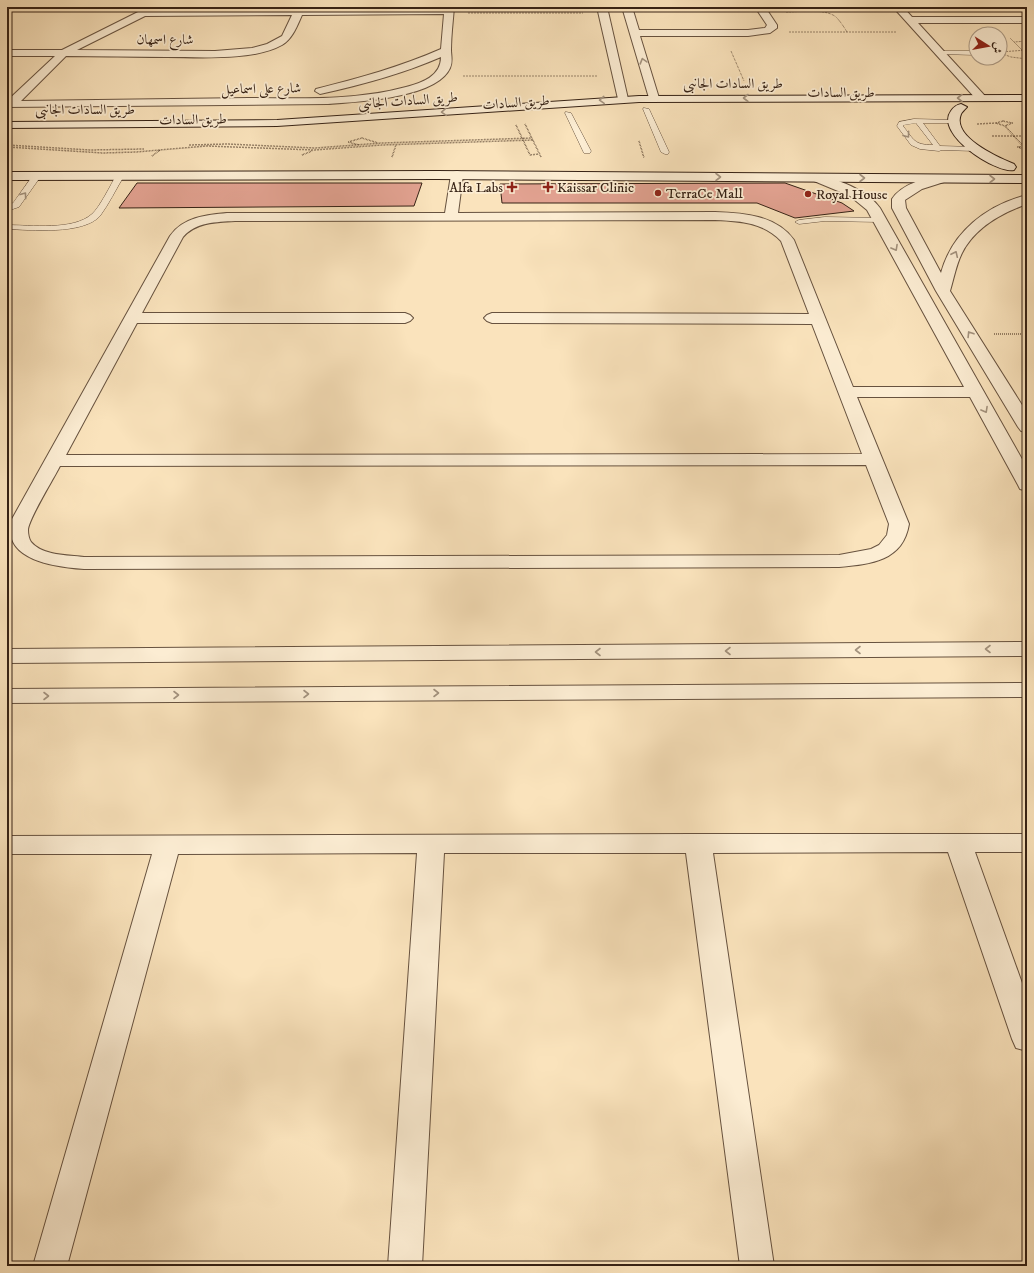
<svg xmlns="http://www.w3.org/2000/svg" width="1034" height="1273" font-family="'IM FELL DW Pica',Amiri,serif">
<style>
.building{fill:#e2a291;stroke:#362215}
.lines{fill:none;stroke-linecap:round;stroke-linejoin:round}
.lane-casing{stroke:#67523f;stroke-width:1}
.street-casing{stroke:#67523f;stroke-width:2}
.secondary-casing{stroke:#362215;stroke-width:2}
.path-far2{stroke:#362215;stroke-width:1;stroke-dasharray:0.5 1;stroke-linecap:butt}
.path-far1{stroke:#362215;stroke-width:1.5;stroke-dasharray:0.5 1;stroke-linecap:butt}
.path{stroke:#362215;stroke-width:2;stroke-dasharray:0.5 1.5;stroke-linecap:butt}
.lane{fill:#fcedd3;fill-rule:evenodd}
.street{fill:#fcedd3;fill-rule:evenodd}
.secondary{fill:#fcedd3;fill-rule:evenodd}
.oneway{stroke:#a3927e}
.poi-dot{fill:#8f2418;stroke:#fcedd3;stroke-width:1.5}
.labels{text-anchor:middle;stroke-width:3.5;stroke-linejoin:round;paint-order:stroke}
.far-street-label{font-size:14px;fill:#362215;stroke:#fcedd3}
.far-poi-label{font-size:14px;fill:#362215;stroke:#fcedd3;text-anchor:start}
</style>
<rect width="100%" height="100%" fill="#fae3bc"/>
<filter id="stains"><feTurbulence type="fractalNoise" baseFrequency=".005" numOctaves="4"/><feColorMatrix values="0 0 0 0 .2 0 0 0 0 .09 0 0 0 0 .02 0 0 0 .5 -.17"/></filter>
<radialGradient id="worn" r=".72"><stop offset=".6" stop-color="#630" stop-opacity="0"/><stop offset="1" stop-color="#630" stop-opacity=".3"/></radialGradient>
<path class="building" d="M137 183H422L414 206 119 208Z
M785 183 842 203 854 211 795 218 757 203H502L500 184Z"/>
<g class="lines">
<defs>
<path id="lane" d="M937 51H976V55L939 54 936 52Z
M644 108 649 109 669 152 668 154H665L661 152 643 109Z
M566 112 571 113 591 151 590 153H584L583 151 565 113Z
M914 119 955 120V122L953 123H923L940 146 975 147 979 149 975 151 942 150 939 151 920 149 911 145 897 126 899 122ZM916 123 933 145C914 145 914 140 903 126L904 125Z
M34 174H37L41 176 19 207 7 211V206L13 203Z
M117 174H120L124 176C116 189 109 204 100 216 83 235 30 230 7 229V225C31 225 73 231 92 214 100 207 111 184 117 174Z
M825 217 880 218 884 220 880 222 825 221 799 224 795 222 799 220Z"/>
<path id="street" d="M148 7H160L156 10 295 9V7H305L304 9 454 7C453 21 451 35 451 50 451 55 453 62 450 68 437 98 357 102 328 104L7 107V101L55 56H7V50H62ZM444 14 441 49C400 67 359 78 316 89L315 91 320 94C361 85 402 74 441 57 441 76 422 83 406 87 355 101 300 98 249 98 173 99 97 100 21 101L66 56C100 56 134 57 167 57 199 57 254 61 282 45 293 38 297 26 302 15ZM292 15 282 36 267 44 252 48 215 51 77 50 145 16Z
M597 7H607L628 99 627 101 623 102 618 99Z
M622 7H632L639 30H748L765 28 767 25 755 7H765L777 25V28L770 33 748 36H640L659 98 654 101 649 98Z
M893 7H903L912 17H1027V23H918L985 96 986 98 985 100H977Z
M457 171 461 172 463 175 458 213 715 212C743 213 776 215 794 240L853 387H964L867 210 850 196 814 181 812 178 814 175H822C842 182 867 190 880 208L1027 468V491L1020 489 1018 485 970 397H857L909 524C903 561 871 564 839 567L84 569C57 567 0 561 12 519L170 236C183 217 206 215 227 213H445L451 175 453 172ZM715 220C739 221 763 222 781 241L809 314 492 313 487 315 484 318 487 321 492 323 812 324 862 454 66 455 137 323H405L410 321 413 318 410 315 405 313H142L183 237C196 222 216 222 235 221ZM866 465 889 524 887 535 879 545 871 549 839 555 84 557C68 555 43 556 31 542 29 539 28 534 28 530 28 520 54 478 60 466Z
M940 175 944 176 946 179 944 182 922 189 905 200 906 208 941 273C952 232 987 205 1027 195V204C1002 213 975 227 962 253 956 265 954 278 950 291L1027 413V432L1021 431 1018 427 936 291 892 208V199C902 184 923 179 940 175Z
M1027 642V656L7 663V649Z
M1027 683V697L7 703V689Z
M696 834H1027V852H975L1027 997V1051L1016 1048 1012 1039 948 852 713 853 774 1266H740L686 853H444L422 1266H388L417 853 178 854 67 1266H33L152 854H7V836Z"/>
<path id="secondary" d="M1027 95V101L639 102 277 126 7 128V122L277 120 639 96Z
M961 104 967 107C965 109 962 112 961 114 951 137 999 158 1014 164L1016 167 1014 170C997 174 934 134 951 111 954 107 956 105 961 104Z
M436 171 1027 175V183L436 179 7 180V172Z"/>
</defs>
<use href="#lane" class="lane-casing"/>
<use href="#street" class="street-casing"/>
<use href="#secondary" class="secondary-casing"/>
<path class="path-far2" d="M786 12C799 12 825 8 836 17 840 21 844 27 847 32
M468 13H583
M789 32H896
M1010 38 1014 42
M1022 50 1014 42 1027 41
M731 51 744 81
M1000 52 1027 50
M1000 53 1011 57 1027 59
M463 76H598"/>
<path class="path-far1" d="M1003 121 1012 123 1005 126 996 123Z
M525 124 541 157
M977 124 996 123
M516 125 530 155
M1005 126 1023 146
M992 136H1027
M362 138 378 143
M639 141 644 158
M7 145 90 150 144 149
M189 145 227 144 315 148 382 143 532 138
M359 145 348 142 362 138
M1027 146 1018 147 1027 151
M7 147 103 153 136 152 207 146 314 150 382 145 533 140
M302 155 312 151
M530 155 539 154
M152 156 160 150
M392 157 396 145"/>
<path class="path" d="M994 334H1027"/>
<use href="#lane" class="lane"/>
<use href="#street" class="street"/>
<use href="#secondary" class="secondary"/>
</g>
<defs><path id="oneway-chevron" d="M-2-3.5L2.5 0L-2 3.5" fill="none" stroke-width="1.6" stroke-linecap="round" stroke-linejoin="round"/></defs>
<g class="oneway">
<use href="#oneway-chevron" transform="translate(643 61) rotate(-106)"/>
<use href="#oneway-chevron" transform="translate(746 98) rotate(-180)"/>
<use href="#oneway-chevron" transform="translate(960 98) rotate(180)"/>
<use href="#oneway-chevron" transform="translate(602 100) rotate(177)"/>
<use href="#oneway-chevron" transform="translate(444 112) rotate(176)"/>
<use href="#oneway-chevron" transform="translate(907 135) rotate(53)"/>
<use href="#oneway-chevron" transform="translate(718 177)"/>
<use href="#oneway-chevron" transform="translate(862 178)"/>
<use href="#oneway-chevron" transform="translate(992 179)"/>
<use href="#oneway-chevron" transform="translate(24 195) rotate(-54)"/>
<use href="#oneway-chevron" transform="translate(895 248) rotate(61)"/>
<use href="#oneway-chevron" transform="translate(955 254) rotate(-65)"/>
<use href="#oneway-chevron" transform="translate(970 334) rotate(-122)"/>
<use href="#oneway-chevron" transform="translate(985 410) rotate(61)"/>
<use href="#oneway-chevron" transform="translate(988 649) rotate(180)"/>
<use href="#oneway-chevron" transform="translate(858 650) rotate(180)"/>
<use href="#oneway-chevron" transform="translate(728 651) rotate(180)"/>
<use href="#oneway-chevron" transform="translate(598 652) rotate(180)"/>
<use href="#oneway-chevron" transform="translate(436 693)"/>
<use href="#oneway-chevron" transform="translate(306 694)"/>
<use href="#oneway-chevron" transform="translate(176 695)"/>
<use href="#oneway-chevron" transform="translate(46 696)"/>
</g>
<g class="poi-dot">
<path d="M510 181h4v4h4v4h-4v4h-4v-4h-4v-4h4z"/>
<path d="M546 181h4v4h4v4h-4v4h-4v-4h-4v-4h4z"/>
<circle cx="658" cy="193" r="4"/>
<circle cx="808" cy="194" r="4"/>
</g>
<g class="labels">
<g class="far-street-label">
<text x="165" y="44">شارع اسمهان</text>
<text x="733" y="88">طريق السادات الجانبى</text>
<text transform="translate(261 88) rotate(-1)" y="5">شارع على اسماعيل</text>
<text x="841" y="97">طريق السادات</text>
<text transform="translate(408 100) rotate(-4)" y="5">طريق السادات الجانبى</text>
<text transform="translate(516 102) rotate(-4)" y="5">طريق السادات</text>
<text x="85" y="114">طريق السادات الجانبى</text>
<text transform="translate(193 119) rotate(-1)" y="5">طريق السادات</text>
</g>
<g class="far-poi-label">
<text x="503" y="192" text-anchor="end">Alfa Labs</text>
<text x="557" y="192">Kaissar Clinic</text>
<text x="666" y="198">TerraCe Mall</text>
<text x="816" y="199">Royal House</text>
</g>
</g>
<rect width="1034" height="1273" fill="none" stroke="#fae3bc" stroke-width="24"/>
<rect x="8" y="8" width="1018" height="1257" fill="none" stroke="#362215" stroke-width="2"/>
<rect x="12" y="12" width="1010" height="1249" fill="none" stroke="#362215"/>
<g transform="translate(988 46) rotate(101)"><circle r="19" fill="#fcedd3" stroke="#ad9c87"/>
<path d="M0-3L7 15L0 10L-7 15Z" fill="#8f2418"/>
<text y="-6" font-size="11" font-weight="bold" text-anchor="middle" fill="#362215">ش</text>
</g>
<rect width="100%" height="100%" filter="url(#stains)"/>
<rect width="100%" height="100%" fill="url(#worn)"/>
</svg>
